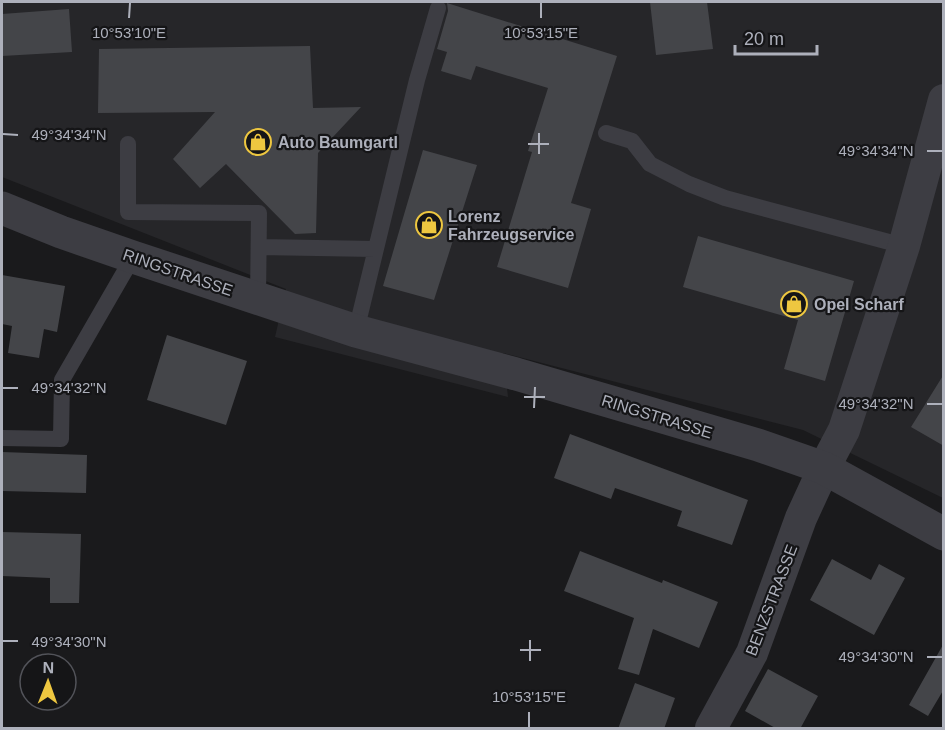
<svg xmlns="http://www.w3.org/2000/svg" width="945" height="730" font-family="Arial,sans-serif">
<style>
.built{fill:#262629}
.building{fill:#444549}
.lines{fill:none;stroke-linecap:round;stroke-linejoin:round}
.service{stroke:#3d3d43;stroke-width:16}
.minor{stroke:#3d3d43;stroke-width:32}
.tertiary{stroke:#3d3d43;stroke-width:33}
.ticks{fill:none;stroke:#adb0bb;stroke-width:2}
.labels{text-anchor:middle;stroke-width:4.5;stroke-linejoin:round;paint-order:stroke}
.poi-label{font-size:16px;font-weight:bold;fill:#adb0bb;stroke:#151517;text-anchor:start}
.street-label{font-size:16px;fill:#adb0bb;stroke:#151517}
.ticks-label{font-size:15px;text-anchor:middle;fill:#adb0bb;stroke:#151517;stroke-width:4.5;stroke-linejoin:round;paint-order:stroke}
</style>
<rect width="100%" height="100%" fill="#1a1a1c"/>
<path class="built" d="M2 2H943V498L803 430 503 353 508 397 275 337 286 289 2 177Z"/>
<path class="building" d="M650 2H707L713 49 656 55Z
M447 3 617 56 571 203 591 209 568 288 497 267 532 152 528 151 548 88 476 66 471 80 441 71 447 52 437 49 448 11Z
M69 9 72 52 2 56V14Z
M310 46 313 108 361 107 318 153 316 233 295 234 226 164 200 188 173 159 215 112 98 113 99 49Z
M423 150 477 165 434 300 383 286Z
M698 236 854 281 825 381 784 369 798 320 683 287Z
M2 275 65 286 57 332 44 329 39 358 8 353 12 326 2 324Z
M167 335 247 361 226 425 147 400Z
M944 374V446L911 427Z
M570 434 748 500 732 545 677 526 682 511 615 488 611 499 554 478Z
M2 452 87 455 86 493 2 491Z
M2 532 81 534 79 603H50V578L2 576Z
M580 551 662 583 663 580 718 602 699 648 653 629 639 675 618 669 634 618 564 591Z
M832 559 871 580 879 564 905 578 874 635 810 600Z
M944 643V689L928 716 909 705Z
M768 669 818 696 800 729H777L745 711Z
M635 683 675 698 664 729H618Z"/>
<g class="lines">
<path class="service" d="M606 133 632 141 650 164 689 184 725 198 904 246
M128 144V212L259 213 258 299
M259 247 375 249
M356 331 417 80 438 8
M2 438 61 439 62 380 133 257"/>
<path class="minor" d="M711 728 752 653 801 518 824 468 844 430 904 246 944 100"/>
<path class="tertiary" d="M2 208 61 232 133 257 356 331 516 374 758 445 824 468 944 534"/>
</g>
<path class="ticks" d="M129 18 130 3M541 18V3M3 134 18 135M528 144H549M927 151H942M539 154V133M3 388H18M524 397H545M927 404H942M534 408 535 387M3 641H18M520 650H541M927 657H942M530 661V640M529 727V712"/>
<defs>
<symbol id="shop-ring" viewBox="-11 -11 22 22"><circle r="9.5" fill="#151517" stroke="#eec740" stroke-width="1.5"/><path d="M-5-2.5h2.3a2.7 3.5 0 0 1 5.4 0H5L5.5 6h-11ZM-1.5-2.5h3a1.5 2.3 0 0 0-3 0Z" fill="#eec740"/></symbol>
</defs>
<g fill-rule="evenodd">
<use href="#shop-ring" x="243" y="127" width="30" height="30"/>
<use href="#shop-ring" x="414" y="210" width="30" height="30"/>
<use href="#shop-ring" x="779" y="289" width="30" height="30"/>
</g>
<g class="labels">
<g class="poi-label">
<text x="278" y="148">Auto Baumgartl</text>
<text x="448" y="222">Lorenz<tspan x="448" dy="18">Fahrzeugservice</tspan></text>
<text x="814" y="310">Opel Scharf</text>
</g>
<g class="street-label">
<text transform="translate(178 272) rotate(19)" y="6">RINGSTRASSE</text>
<text transform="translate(657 416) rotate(17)" y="6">RINGSTRASSE</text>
<text transform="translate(771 600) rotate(-69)" y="6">BENZSTRASSE</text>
</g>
</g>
<g class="ticks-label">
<text x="129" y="38">10°53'10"E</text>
<text x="541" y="38">10°53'15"E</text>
<text x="69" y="140">49°34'34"N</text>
<text x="876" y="156">49°34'34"N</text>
<text x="69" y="393">49°34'32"N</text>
<text x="876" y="409">49°34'32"N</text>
<text x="69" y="647">49°34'30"N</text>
<text x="876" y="662">49°34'30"N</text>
<text x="529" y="702">10°53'15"E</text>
</g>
<rect width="945" height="730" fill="none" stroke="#adb0bb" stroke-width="6"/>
<g transform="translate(48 682) rotate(1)"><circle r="28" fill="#151517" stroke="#525359" stroke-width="1.5"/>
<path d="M0-4.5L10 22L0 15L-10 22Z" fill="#eec740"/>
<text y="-9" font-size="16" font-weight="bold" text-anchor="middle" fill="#adb0bb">N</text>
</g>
<path d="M735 45v9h82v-9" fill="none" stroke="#adb0bb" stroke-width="3"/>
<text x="744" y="45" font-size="18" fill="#adb0bb" stroke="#151517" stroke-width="4.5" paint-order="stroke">20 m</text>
</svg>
